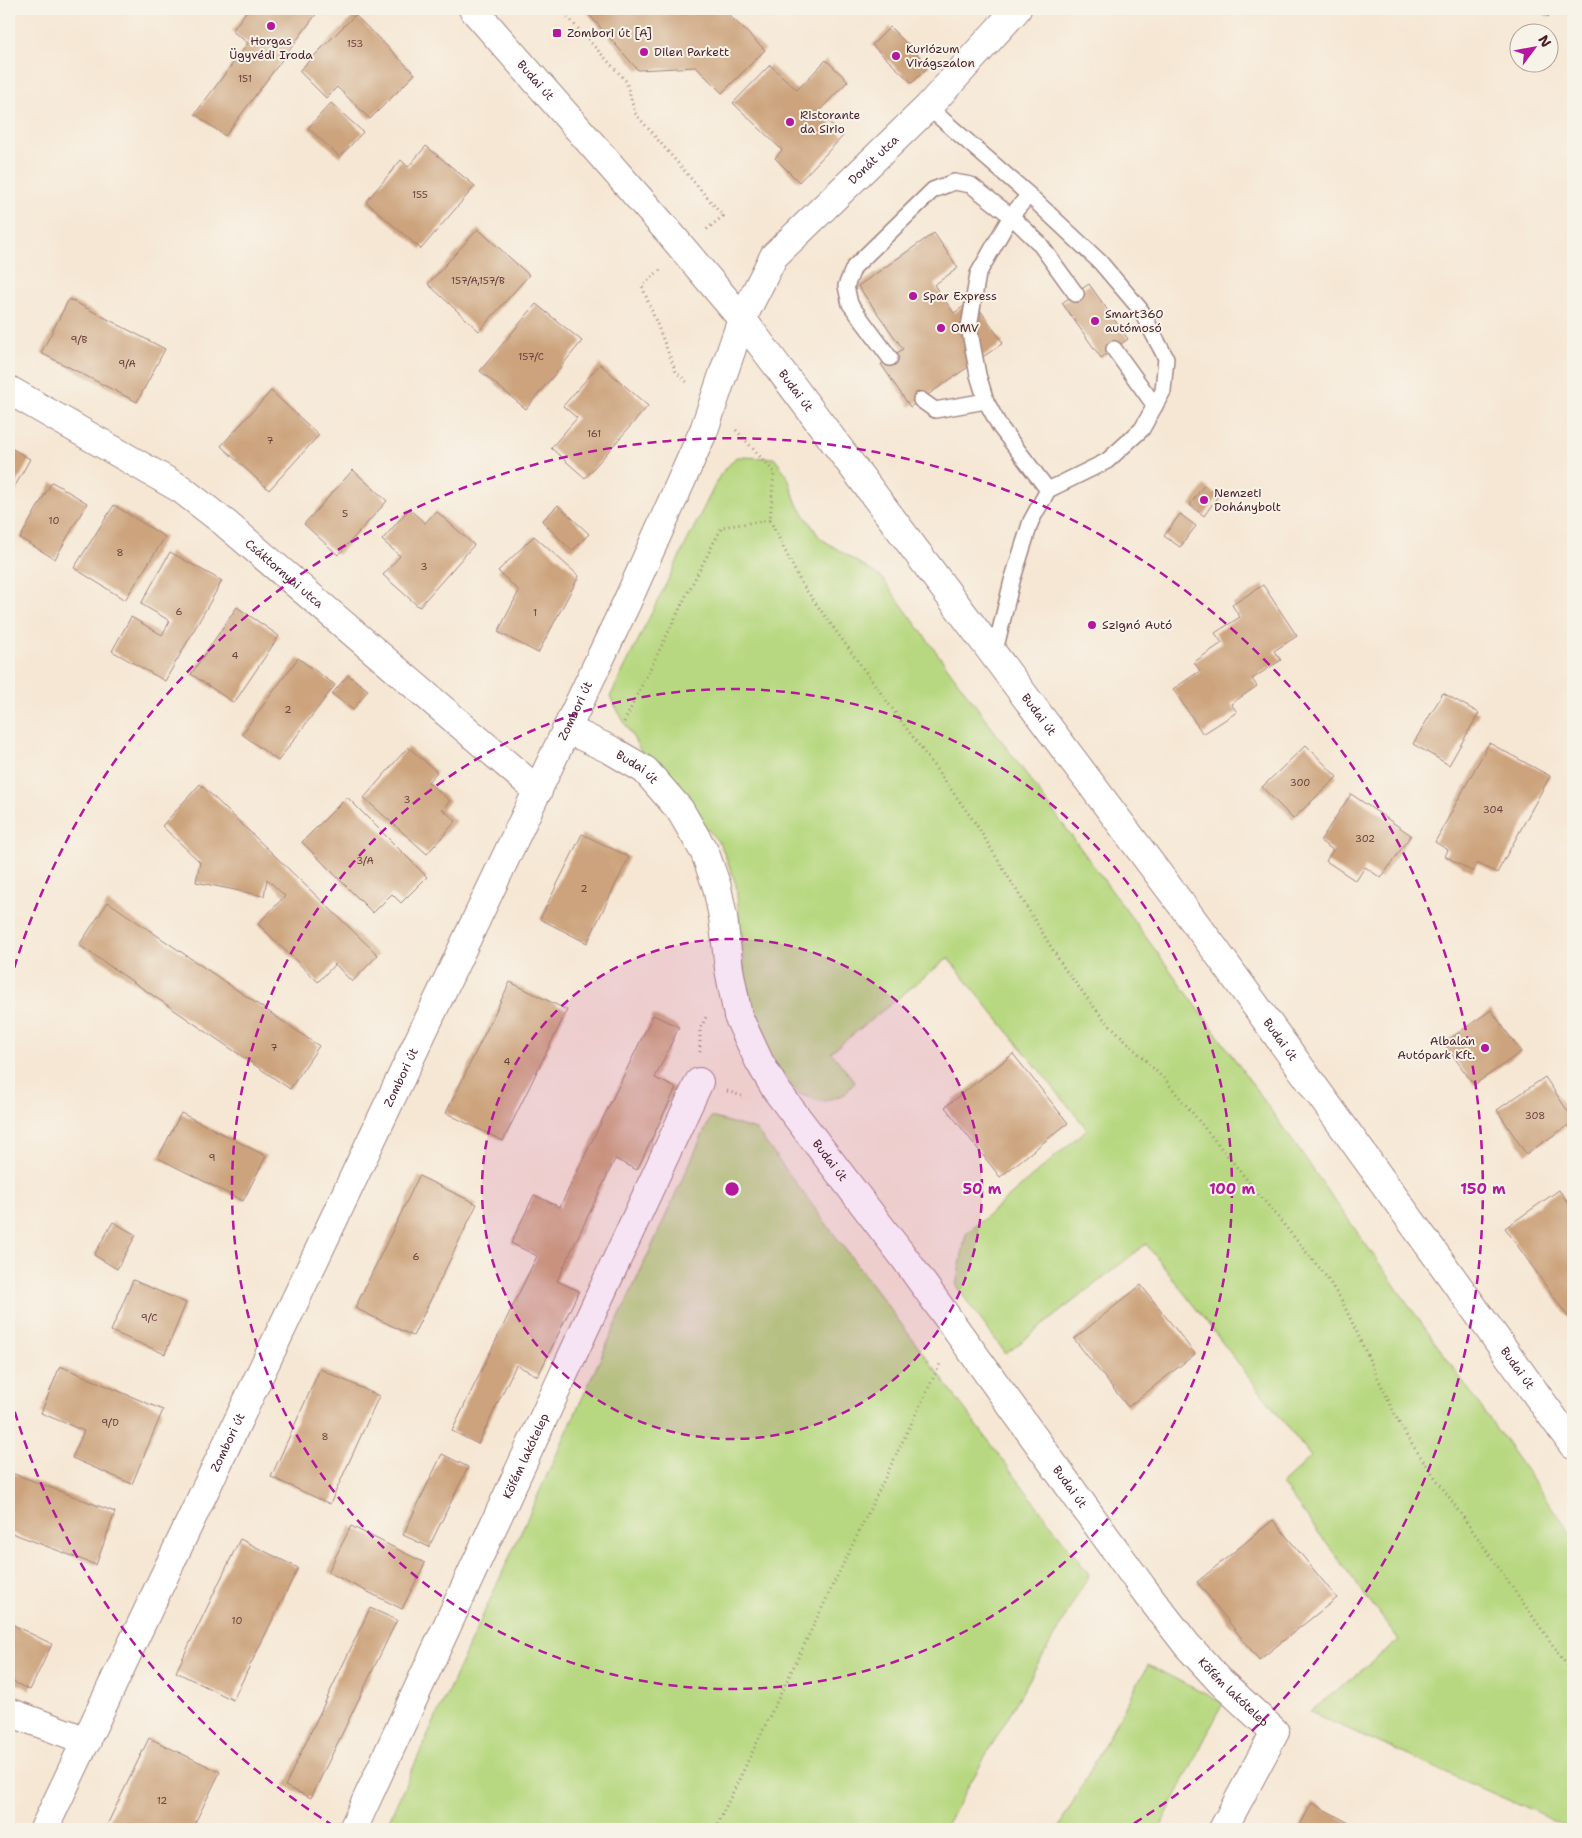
<svg xmlns="http://www.w3.org/2000/svg" width="1582" height="1838" font-family="'Shantell Sans',sans-serif">
<style>
.green{fill:#b7d880;stroke:#807c56}
.building{fill:#cca37c}
.lines{fill:none;stroke-linecap:round;stroke-linejoin:round}
.service-casing{stroke:#a08380;stroke-width:18}
.minor-casing{stroke:#a08380;stroke-width:30}
.tertiary-casing{stroke:#a08380;stroke-width:30}
.primary-casing{stroke:#a08380;stroke-width:30}
.path{stroke:#a08380;stroke-width:3;stroke-dasharray:1 4;stroke-linecap:butt}
.service{stroke:#fff;stroke-width:15}
.minor{stroke:#fff;stroke-width:28}
.tertiary{stroke:#fff;stroke-width:28}
.primary{stroke:#fff;stroke-width:28}
.ring{fill:none;stroke:#b5179e;stroke-width:2.5;stroke-dasharray:9 6}
.poi-dot{fill:#b5179e;stroke:#f7f3e8;stroke-width:2}
.labels{text-anchor:middle;stroke-width:4;stroke-linejoin:round;paint-order:stroke}
.number-label{font-size:10px;fill:#6a403f}
.poi-label{font-size:12px;fill:#4a1f2b;stroke:#f7f3e8;text-anchor:start}
.street-label{font-size:12px;fill:#4a1f2b;stroke:#f7f3e8}
.centre{fill:#b5179e;stroke:#f7f3e8;stroke-width:2.5}
.ring-label{font-size:15px;text-anchor:middle;font-weight:bold;fill:#b5179e;stroke:#f7f3e8;stroke-width:4;stroke-linejoin:round;paint-order:stroke}
</style>
<rect width="100%" height="100%" fill="#f7f3e8"/>
<filter id="ink" filterUnits="userSpaceOnUse"><feTurbulence type="fractalNoise" baseFrequency=".02" numOctaves="2"/><feDisplacementMap in="SourceGraphic" scale="10" xChannelSelector="R" yChannelSelector="G"/><feConvolveMatrix kernelMatrix="1 2 1 2 8 2 1 2 1" color-interpolation-filters="sRGB"/></filter>
<filter id="wash" filterUnits="userSpaceOnUse"><feTurbulence type="fractalNoise" baseFrequency=".0096" numOctaves="4" result="noise"/><feDisplacementMap in="SourceGraphic" scale="20" xChannelSelector="R" yChannelSelector="G"/><feGaussianBlur stdDeviation="1.12" result="paint"/><feColorMatrix in="noise" values="0 0 0 0 0 0 0 0 0 0 0 0 0 0 0 0 0 1.4 0 .05"/><feComposite in="paint" operator="in"/></filter>
<g filter="url(#wash)">
<rect width="100%" height="100%" fill="#f6e7d4"/>
<path class="green" d="M736 457 774 458 787 475 796 502 820 538 882 578 1214 1030 1573 1537V1829L1310 1712 1399 1640 1282 1484 1311 1457 1146 1244 1006 1354 956 1286 966 1234 1087 1129 948 958 831 1052 855 1082 845 1094 822 1102 799 1094 778 1069 757 1038 744 968 736 884 721 845 642 753 610 697 720 475Z
M711 1117 756 1130 1089 1575 944 1829H385Z
M1148 1665 1223 1703 1159 1829H1058Z"/>
<g id="blocks">
<path class="building" d="M248 9H312L317 13 225 136 195 114 248 43 232 31Z
M584 9H723L765 50 722 93 696 67 638 70Z
M1537 9H1555L1548 17Z
M355 15 415 74 370 119 337 87 326 98 299 71Z
M890 27 929 66 912 83 872 45Z
M826 60 848 81 818 112 843 136 799 182 775 158 782 150 733 103 770 65 797 90Z
M331 103 363 132 340 157 308 128Z
M426 146 475 186 421 249 366 202 401 160 408 167Z
M478 229 529 275 479 331 428 284Z
M934 233 958 268 934 285 954 313 973 300 1003 343 910 407 881 364 903 349 858 286Z
M1089 284 1128 339 1101 358 1062 303Z
M69 299 165 349 137 402 41 353Z
M536 304 582 341 526 409 480 371Z
M600 364 648 406 585 478 551 448 577 418 563 406Z
M271 391 319 435 269 490 221 446Z
M9 447 30 459 9 497Z
M353 470 387 501 338 555 304 524Z
M52 482 87 503 55 559 20 538Z
M1204 485 1218 496 1204 516 1190 505Z
M114 505 165 537 125 600 74 568Z
M558 505 589 534 572 551 542 521Z
M409 509 425 523 436 511 474 545 419 607 383 575 400 556 382 540Z
M1180 514 1196 526 1180 547 1164 536Z
M534 536 579 576 538 653 498 632 519 591 498 571Z
M170 552 222 581 165 681 112 651 131 617 162 635 170 621 141 604Z
M1263 585 1297 636 1274 651 1281 660 1252 679 1257 686 1231 704 1237 712 1203 734 1173 689 1200 671 1194 662 1222 643 1215 633 1240 617 1232 605Z
M237 607 279 636 234 703 191 674Z
M298 658 335 685 278 761 242 734Z
M348 675 368 690 353 710 332 694Z
M1443 693 1479 713 1449 765 1413 744Z
M1489 743 1550 776 1497 873 1477 863 1473 872 1445 856 1448 850 1435 842Z
M1306 745 1337 777 1293 819 1262 787Z
M408 747 437 772 428 782 450 801 442 809 456 821 427 854 364 798Z
M200 784 378 955 352 982 335 964 318 982 258 924 285 896 267 879 264 896 196 882 200 862 162 826Z
M1351 794 1411 835 1381 878 1365 867 1356 881 1326 861 1333 850 1320 841Z
M347 797 427 877 401 903 392 894 373 913 302 842Z
M582 834 629 857 587 943 540 919Z
M108 902 319 1046 290 1089 79 945Z
M510 982 567 1010 503 1141 446 1113Z
M1491 1010 1521 1052 1474 1085 1444 1043Z
M653 1015 679 1027 655 1078 676 1088 637 1170 615 1159 557 1281 579 1291 538 1376 516 1365 478 1444 452 1431 537 1256 511 1243 534 1195 560 1207Z
M1013 1054 1068 1123 1000 1177 945 1107Z
M1545 1077 1573 1119V1122L1526 1154 1497 1110Z
M181 1113 266 1156 243 1201 158 1158Z
M419 1176 477 1204 413 1336 355 1308Z
M1559 1190 1573 1210V1324L1505 1228Z
M113 1222 136 1235 117 1269 94 1255Z
M133 1280 186 1303 165 1354 111 1331Z
M1141 1285 1195 1354 1128 1407 1074 1339Z
M60 1366 163 1410 132 1484 72 1458 84 1431 41 1413Z
M320 1369 379 1396 330 1504 271 1477Z
M442 1454 468 1467 429 1547 403 1535Z
M9 1472 115 1512 96 1565 9 1532Z
M1273 1520 1337 1598 1259 1660 1197 1582Z
M351 1526 425 1563 402 1609 328 1572Z
M240 1539 298 1568 233 1700 176 1672Z
M370 1608 397 1620 311 1798 285 1786Z
M9 1623 52 1644 30 1690 9 1680Z
M149 1738 220 1772 192 1829H105Z
M1312 1803 1360 1829H1298Z"/>
</g>
</g>
<g filter="url(#ink)">
<use href="#blocks" fill-opacity="0" stroke="#a08380" stroke-width="1"/>
<g class="lines">
<defs>
<path id="service" d="M928 107 1029 195 1100 262 1140 309 1166 358 1163 391 1142 429 1107 461 1048 490 1031 521 1012 581 994 655
M1029 195 1011 216 978 274 969 327 978 375 986 401 1000 427 1048 490
M1114 349 1155 406
M890 358 850 304 846 286 854 267 933 190 954 182 971 185 1011 216 1039 243 1076 294
M921 400 935 410 986 401"/>
<g id="minor">
<path id="s1" d="M742 319 774 256 928 107 1017 9"/>
<path id="s2" d="M9 390 181 489 225 523 538 791"/>
<path id="s3" d="M567 729 611 750 645 770 680 810 705 853 717 887 723 917 729 969 738 1016 759 1061 776 1090 903 1256 1142 1587 1187 1645 1221 1682 1275 1732 1223 1829"/>
<path d="M9 1712 87 1741"/>
<path id="s4" d="M353 1829 699 1082"/>
</g>
<g id="tertiary">
<path id="s5" d="M44 1829 627 602 704 430 742 319"/>
</g>
<g id="primary">
<path id="s6" d="M473 9 667 230 742 319 1214 948 1573 1445"/>
</g>
</defs>
<use href="#service" class="service-casing"/>
<use href="#minor" class="minor-casing"/>
<use href="#tertiary" class="tertiary-casing"/>
<use href="#primary" class="primary-casing"/>
<path class="path" d="M556 9 561 10 626 81 635 113 723 216 706 230
M660 270 642 286 676 372 687 382
M736 430 774 472 770 520 801 583 976 824 1064 968 1101 1016 1167 1082 1325 1275 1342 1301 1398 1421 1409 1440 1573 1674
M624 722 687 594 722 527 770 520
M700 1052V1029L706 1017
M727 1091 742 1096
M715 1829 941 1362"/>
<use href="#service" class="service"/>
<use href="#minor" class="minor"/>
<use href="#tertiary" class="tertiary"/>
<use href="#primary" class="primary"/>
</g>
</g>
<circle cx="732" cy="1189" r="250" fill="#b5179e" fill-opacity=".12"/>
<g class="ring">
<circle cx="732" cy="1189" r="250"/>
<circle cx="732" cy="1189" r="500"/>
<path d="M334 1826A751 751 0 0 1 10 1396M10 982A751 751 0 1 1 1130 1826"/>
</g>
<g class="poi-dot">
<circle cx="271" cy="26" r="5"/>
<rect x="552" y="28" width="10" height="10" rx="2.5"/>
<circle cx="644" cy="52" r="5"/>
<circle cx="896" cy="56" r="5"/>
<circle cx="790" cy="122" r="5"/>
<circle cx="913" cy="296" r="5"/>
<circle cx="1095" cy="321" r="5"/>
<circle cx="941" cy="328" r="5"/>
<circle cx="1204" cy="500" r="5"/>
<circle cx="1092" cy="625" r="5"/>
<circle cx="1485" cy="1048" r="5"/>
</g>
<g class="labels">
<g class="number-label">
<text x="355" y="47">153</text>
<text x="245" y="82">151</text>
<text x="420" y="198">155</text>
<text x="478" y="284">157/A,157/B</text>
<text x="79" y="343">9/B</text>
<text x="531" y="360">157/C</text>
<text x="127" y="367">9/A</text>
<text x="594" y="437">161</text>
<text x="270" y="444">7</text>
<text x="345" y="517">5</text>
<text x="54" y="524">10</text>
<text x="120" y="556">8</text>
<text x="424" y="570">3</text>
<text x="179" y="615">6</text>
<text x="535" y="616">1</text>
<text x="235" y="659">4</text>
<text x="288" y="713">2</text>
<text x="1300" y="786">300</text>
<text x="407" y="803">3</text>
<text x="1493" y="813">304</text>
<text x="1365" y="842">302</text>
<text x="365" y="864">3/A</text>
<text x="584" y="892">2</text>
<text x="274" y="1051">7</text>
<text x="507" y="1065">4</text>
<text x="1535" y="1119">308</text>
<text x="212" y="1161">9</text>
<text x="416" y="1260">6</text>
<text x="149" y="1321">9/C</text>
<text x="110" y="1426">9/D</text>
<text x="325" y="1440">8</text>
<text x="237" y="1624">10</text>
<text x="162" y="1804">12</text>
</g>
<g class="poi-label">
<text x="567" y="37">Zombori út [A]</text>
<text x="271" y="45" text-anchor="middle">Horgas<tspan x="271" dy="14">Ügyvédi Iroda</tspan></text>
<text x="906" y="53">Kuriózum<tspan x="906" dy="14">Virágszalon</tspan></text>
<text x="654" y="56">Dilen Parkett</text>
<text x="800" y="119">Ristorante<tspan x="800" dy="14">da Sirio</tspan></text>
<text x="923" y="300">Spar Express</text>
<text x="1105" y="318">Smart360<tspan x="1105" dy="14">autómosó</tspan></text>
<text x="951" y="332">OMV</text>
<text x="1214" y="497">Nemzeti<tspan x="1214" dy="14">Dohánybolt</tspan></text>
<text x="1102" y="629">Szignó Autó</text>
<text x="1475" y="1045" text-anchor="end">Albalan<tspan x="1475" dy="14">Autópark Kft.</tspan></text>
</g>
<g class="street-label">
<text dy="4" stroke="none"><textPath href="#s6" startOffset="95">Budai út</textPath></text>
<text dy="4" stroke="none"><textPath href="#s1" startOffset="209">Donát utca</textPath></text>
<text dy="4" stroke="none"><textPath href="#s6" startOffset="500">Budai út</textPath></text>
<text dy="4" stroke="none"><textPath href="#s2" startOffset="332">Csáktornyai utca</textPath></text>
<text dy="4" stroke="none"><textPath href="#s5" startOffset="1238">Zombori út</textPath></text>
<text dy="4" stroke="none"><textPath href="#s6" startOffset="905">Budai út</textPath></text>
<text dy="4" stroke="none"><textPath href="#s3" startOffset="80">Budai út</textPath></text>
<text dy="4" stroke="none"><textPath href="#s6" startOffset="1310">Budai út</textPath></text>
<text dy="4" stroke="none"><textPath href="#s5" startOffset="832">Zombori út</textPath></text>
<text dy="4" stroke="none"><textPath href="#s3" startOffset="530">Budai út</textPath></text>
<text dy="4" stroke="none"><textPath href="#s6" startOffset="1715">Budai út</textPath></text>
<text dy="4" stroke="none"><textPath href="#s5" startOffset="428">Zombori út</textPath></text>
<text dy="4" stroke="none"><textPath href="#s4" startOffset="411">Köfém lakótelep</textPath></text>
<text dy="4" stroke="none"><textPath href="#s3" startOffset="935">Budai út</textPath></text>
<text dy="4" stroke="none"><textPath href="#s3" startOffset="1198">Köfém lakótelep</textPath></text>
</g>
</g>
<circle cx="732" cy="1189" r="8" class="centre"/>
<g class="ring-label">
<text x="982" y="1194">50 m</text>
<text x="1232" y="1194">100 m</text>
<text x="1483" y="1194">150 m</text>
</g>
<rect width="1582" height="1838" fill="none" stroke="#f7f3e8" stroke-width="30"/>
<g transform="translate(1534 48) rotate(58)"><circle r="24" fill="#f7f3e8" stroke="#b29e9c"/>
<path d="M0-4L9 19L0 12L-9 19Z" fill="#b5179e"/>
<text y="-8" font-size="14" font-weight="bold" text-anchor="middle" fill="#4a1f2b">N</text>
</g>
</svg>
